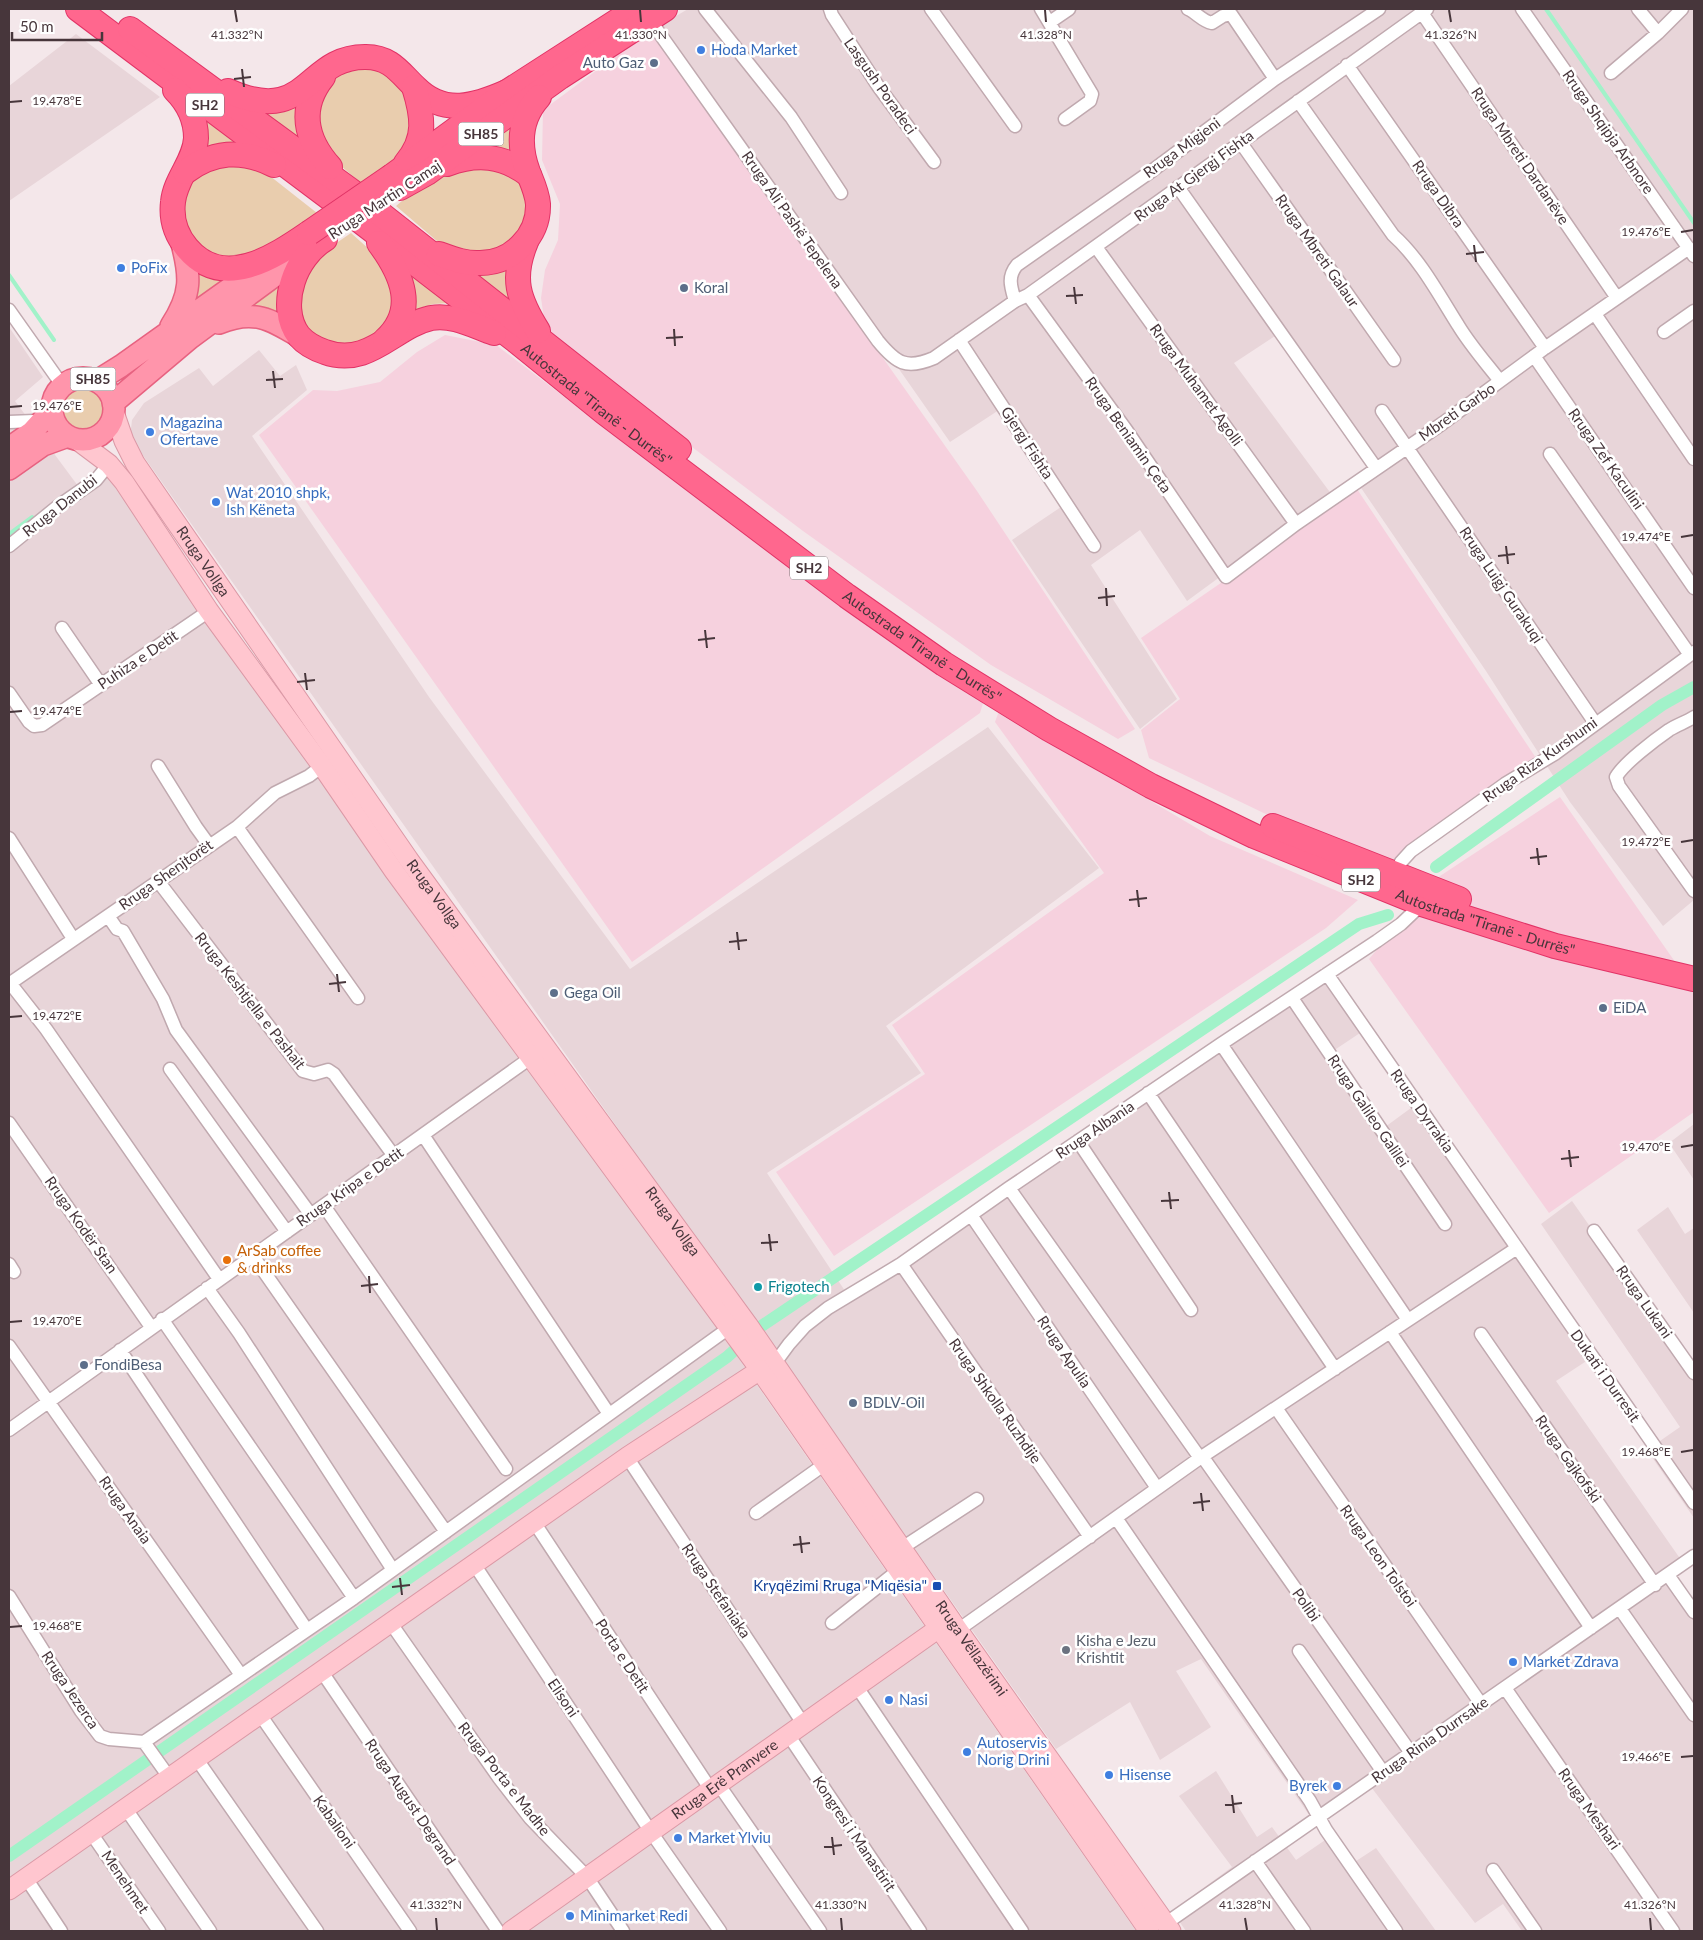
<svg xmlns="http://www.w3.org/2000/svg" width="1703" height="1940" font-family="Lato,sans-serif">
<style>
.residential{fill:#e8d5d9}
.commercial{fill:#f6d1de}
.green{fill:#e9cdae}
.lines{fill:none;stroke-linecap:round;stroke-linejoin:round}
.stream{stroke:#a1f2c9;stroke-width:4}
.canal{stroke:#a1f2c9;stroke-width:12}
.street-casing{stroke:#c0a9af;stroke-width:15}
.secondary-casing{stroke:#db99a6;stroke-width:21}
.primary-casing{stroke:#e76280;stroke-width:24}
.highway-casing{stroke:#e13366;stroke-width:26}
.street{stroke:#fff;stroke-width:12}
.secondary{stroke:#ffc6cf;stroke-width:19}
.primary{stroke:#ff95ab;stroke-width:21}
.highway{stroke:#ff678e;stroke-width:24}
.highway-bridge-casing{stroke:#e13366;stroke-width:26;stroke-linecap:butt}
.highway-bridge{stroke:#ff678e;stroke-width:24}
.ticks{fill:none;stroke:#47363b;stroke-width:2}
.shop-dot{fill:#3f7fe0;stroke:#fff;stroke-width:2}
.service-dot{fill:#5c6f8a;stroke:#fff;stroke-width:2}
.food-dot{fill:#e8710a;stroke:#fff;stroke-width:2}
.culture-dot{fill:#0f9aa8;stroke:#fff;stroke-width:2}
.transit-dot{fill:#1a4fb4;stroke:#fff;stroke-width:2}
.worship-dot{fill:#6b7280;stroke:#fff;stroke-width:2}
.labels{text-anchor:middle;stroke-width:5;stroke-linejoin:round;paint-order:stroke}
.shield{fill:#fff;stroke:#7e7276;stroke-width:1}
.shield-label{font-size:14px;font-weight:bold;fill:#47363b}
.shop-label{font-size:15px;fill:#366cbe;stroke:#fff;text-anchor:start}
.service-label{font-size:15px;fill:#4e5e75;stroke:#fff;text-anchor:start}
.street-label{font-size:15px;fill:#47363b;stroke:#fff}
.food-label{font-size:15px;fill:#c56008;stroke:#fff;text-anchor:start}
.culture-label{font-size:15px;fill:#0d838f;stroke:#fff;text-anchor:start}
.transit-label{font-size:15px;fill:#164399;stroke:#fff;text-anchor:end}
.worship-label{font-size:15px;fill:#5b616d;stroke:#fff;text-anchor:start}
.ticks-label{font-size:12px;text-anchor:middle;fill:#47363b;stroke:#fff;stroke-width:5;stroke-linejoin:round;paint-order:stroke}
</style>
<rect width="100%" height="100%" fill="#f4e7ea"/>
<path class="residential" d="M688 9H1694V900L1663 926 1570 802 1486 671 1355 479 1368 469 1275 336 1234 363 1332 495 1187 601 1140 530 1091 565 1177 699 1140 729 1012 540 1061 507 999 410 950 442 659 26Z
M76 34 160 97 9 201V86Z
M9 327 43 377 15 401 84 494 106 474 351 825 521 1045 1136 1931H9Z
M259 350 280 376 296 365 307 390 252 436 429 697 630 969 988 727 1099 868 886 1026 921 1073 767 1173 849 1297 1326 970 1366 1029 1330 1053 1381 1130 1415 1105 1591 1358 1556 1381 1686 1567 1669 1578 1694 1614V1931H1522L1503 1904 1475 1923 1368 1783 1314 1822 1201 1659 1176 1671 1211 1727 1160 1760 1130 1702 1056 1749 130 437 132 420 144 403 199 368 213 386Z
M1694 1124V1180L1669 1143Z
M1572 1201 1694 1374V1518L1647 1450 1680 1427 1541 1224Z
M1668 1207 1685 1234 1694 1228V1313L1637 1230Z
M1216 1771 1257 1837 1272 1827 1296 1860 1331 1836 1350 1865 1376 1848 1436 1931H1186L1172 1911 1232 1867 1179 1796Z"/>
<path class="commercial" d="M651 30 977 491 1135 729 1118 739 991 665 803 531 622 394 546 332 541 298 545 270 558 240 560 204 542 160 543 110Z
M445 335 496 345 666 474 984 700 980 713 632 962 259 435 313 390 337 391 380 382 417 352Z
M1357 489 1536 758 1390 864 1274 818 1149 758 1141 730 1180 699 1141 638Z
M999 711 1210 836 1358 900 1326 928 834 1256 776 1172 925 1074 892 1025 1104 873 995 722Z
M1560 797 1694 989V1112L1549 1213 1369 959 1440 876Z"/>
<path class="green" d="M364 67 391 73 416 109 403 154 362 184 326 153 314 116C328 85 328 74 364 67Z
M298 103 310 154 261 111Z
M192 106 250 150 205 154Z
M515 118V156L494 147 484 145Z
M447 163 515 173 526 197V216L519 234 489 256 444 247 396 206Z
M256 165 317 213 261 252 235 262 192 245 180 198 202 167Z
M351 233 380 259 398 289 385 334 333 348 303 325 296 296 319 255Z
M509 260 512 302 470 272Z
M402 262 450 303 433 304 415 310Z
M197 269 236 274 195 301 198 281Z
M284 278 282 319 269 309 250 306Z
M61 408a22 22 0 1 1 44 0a22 22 0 1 1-44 0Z"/>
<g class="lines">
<path class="stream" d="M1546 9 1694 223
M9 275 54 340
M9 534 32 517"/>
<path class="canal" d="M1436 867 1662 705 1694 687
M9 1856 727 1357 760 1327 1359 924 1388 915"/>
<defs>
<path id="street" d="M705 9 791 117 841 193
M830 9 832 15 878 86 934 162
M931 9 1015 126
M1041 9 1092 94 1090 101 1065 119
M1188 9C1197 13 1202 21 1212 23L1223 16 1231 14 1275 79
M1522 9 1694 256
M1638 9 1658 33
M1422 13 1617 298
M650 20 878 341C896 363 906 370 934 358L1015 301 1028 295 1427 9
M1050 22 1069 9
M1347 65 1545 348
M1611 73 1658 33 1682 9
M1298 101 1393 235C1420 259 1439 295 1458 325 1470 345 1486 363 1500 381
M1241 143 1394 360
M1178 187 1376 468
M1096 247 1296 524
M1028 295 1127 431 1226 577 1296 524 1443 423 1545 348 1689 248
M1015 301C1011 287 1007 277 1017 265L1153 170 1275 79 1379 9
M9 310 62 385
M1595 314 1694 459
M1664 332 1694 311
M959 340 1094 546
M1534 356 1694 588
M1382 411 1595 723
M9 422 34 421 42 423
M1550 454 1690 655
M9 546 57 507 96 480 109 464
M62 628 101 685
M9 693 29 722 34 726 42 725 209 611
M1694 717C1686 722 1677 725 1669 730 1656 739 1624 763 1616 777L1619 786 1694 891
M158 766 196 827 209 845
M237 827 358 998
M9 838 72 937 71 941
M1394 875 1401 862 1411 851 1505 784 1556 753 1694 652
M158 881 303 1071 314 1074 328 1070 334 1074 394 1156
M108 916 117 929 123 931 163 999 176 1030 311 1215
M1327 974 1694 1503
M10 983 46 1029 219 1279
M9 984 237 827 275 793 309 776 322 766
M1292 998 1445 1224
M1221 1044 1408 1320
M170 1069 287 1232
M1148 1093 1335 1369
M9 1123 151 1327
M423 1135 609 1414
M1078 1141 1191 1310
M1009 1188 1200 1458
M324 1206 506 1469
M971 1215 1157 1488
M1594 1231 1694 1373
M253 1256 446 1532
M9 1264 14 1272
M901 1264 1090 1537
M207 1288 239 1333 393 1570
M162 1319 354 1598
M1390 1332 1591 1628
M1481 1334 1655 1585
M9 1346 241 1675
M120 1350 307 1630
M775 1363 789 1344 805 1326 828 1308 901 1264 1009 1188 1221 1044 1377 941 1401 924 1422 904
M1276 1408 1481 1704
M9 1430 536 1054
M1202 1456 1411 1753
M627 1457 804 1725
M756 1513 825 1464
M1116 1518 1310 1801 1326 1830 1396 1931
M534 1522 711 1790
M902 1548 977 1499
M474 1564 651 1832 720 1931
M1668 1575 1694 1612
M9 1596 81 1711 100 1736 109 1739 144 1742 169 1777
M1620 1609 1694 1715
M390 1622 499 1778 530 1818 587 1877 623 1931
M832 1623 899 1570
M958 1630 1200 1458 1517 1248
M1299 1651 1383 1772
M322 1672 498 1931
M857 1687 1022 1931
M1505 1688 1673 1931
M259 1713 410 1931
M789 1736 920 1931
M144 1742 354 1598 729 1328
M196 1758 317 1931
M719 1785 820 1931
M126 1809 210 1931
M91 1833 159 1931
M1255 1861 1304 1931
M1493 1870 1535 1931
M26 1878 61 1931
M1165 1924 1694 1556"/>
<g id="secondary">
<path id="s1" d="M114 412 124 441 135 463 409 860 748 1325 958 1630 1171 1931"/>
<path d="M77 440 109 464 124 482 209 611 322 766 394 871 755 1363 1149 1931"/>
<path d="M9 1890 627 1457 760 1370"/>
<path id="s2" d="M511 1931 939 1628"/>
</g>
<path id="primary" d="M219 323C254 309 270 319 300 337
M171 326C192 294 191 276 181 240
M52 409a31 31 0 1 1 62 0a31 31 0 1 1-62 0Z
M97 381 121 366 267 262
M113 403 190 338 308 251
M9 448 32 432 52 410
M9 469 43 445 68 436"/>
<g id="highway">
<path id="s3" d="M78 9 355 217 515 340 605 413 847 596 944 664 1049 729 1151 786 1254 836 1422 904 1555 946 1694 979"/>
<path d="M130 29 354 193 679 449"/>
<path d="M323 77C298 108 305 139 330 167"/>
<path d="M175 90C188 103 196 119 196 138 195 161 175 179 173 202 171 219 176 235 187 248 223 291 274 257 309 233"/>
<path d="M228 91C309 127 305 56 366 57 391 57 400 73 416 88 444 116 475 106 507 92"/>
<path d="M406 163C427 138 423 116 414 87"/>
<path d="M447 164C477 153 503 155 529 175"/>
<path d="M185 172C213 151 242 149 274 165"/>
<path d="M392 176 507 92 636 9"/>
<path d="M400 188 427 173 560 77 665 9"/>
<path d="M325 239C310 248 298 265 293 281 287 299 287 321 299 336 306 344 316 349 325 352 369 368 394 326 431 318 453 314 474 326 494 333"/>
<path d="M526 242C511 278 518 299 538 331"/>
<path d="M379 243C402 274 418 310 385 340"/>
<path d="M439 254C453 259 466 264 480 263 512 263 539 236 538 204 537 192 532 182 528 172 518 145 519 119 539 97"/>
<path d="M1273 826 1459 899"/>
</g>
</defs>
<use href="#street" class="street-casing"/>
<use href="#secondary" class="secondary-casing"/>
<use href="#primary" class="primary-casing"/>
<use href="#highway" class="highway-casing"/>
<use href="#street" class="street"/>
<use href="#secondary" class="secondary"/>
<use href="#primary" class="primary"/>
<use href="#highway" class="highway"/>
<defs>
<path id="highway-bridge" d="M309 233 392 176"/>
</defs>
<use href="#highway-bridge" class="highway-bridge-casing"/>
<use href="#highway-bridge" class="highway-bridge"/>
</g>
<path class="ticks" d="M235 10 237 22M640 10 641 22M1045 10 1046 22M1449 10 1451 22M242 69 244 87M234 79 251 77M10 102 22 101M1681 232 1693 230M1474 245 1476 262M1466 254 1484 252M1074 287 1076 304M1066 296 1083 295M674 329 675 346M666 338 683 337M273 371 275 388M266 380 283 379M10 407 22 406M1681 537 1693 535M1506 546 1508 564M1498 556 1515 554M1106 588 1107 606M1098 598 1115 596M705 630 707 648M698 640 715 638M305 673 307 690M297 682 315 680M10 712 22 711M1681 842 1693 840M1537 848 1539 865M1530 858 1547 856M1137 890 1139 907M1129 900 1147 898M737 932 739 950M729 942 747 940M337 974 339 992M329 984 346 982M10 1017 22 1016M1681 1147 1693 1145M1569 1150 1571 1167M1561 1159 1579 1157M1169 1192 1171 1209M1161 1201 1179 1200M769 1234 771 1251M761 1243 778 1242M369 1276 370 1293M361 1286 378 1284M10 1322 22 1321M1681 1452 1693 1450M1201 1493 1203 1511M1193 1503 1210 1501M800 1536 802 1553M793 1545 810 1543M400 1578 402 1595M392 1587 410 1585M10 1627 22 1626M1681 1757 1693 1756M1232 1795 1234 1813M1225 1805 1242 1803M832 1837 834 1855M824 1847 842 1845M436 1918 437 1930M841 1918 842 1930M1245 1918 1247 1930M1650 1918 1651 1930"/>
<g class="shop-dot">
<circle cx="701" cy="50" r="5"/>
<circle cx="121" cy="268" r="5"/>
<circle cx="150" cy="432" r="5"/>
<circle cx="216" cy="502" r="5"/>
<circle cx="1513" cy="1662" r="5"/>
<circle cx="889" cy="1700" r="5"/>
<circle cx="967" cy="1752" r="5"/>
<circle cx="1109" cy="1775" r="5"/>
<circle cx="1337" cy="1786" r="5"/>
<circle cx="678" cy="1838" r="5"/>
<circle cx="570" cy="1916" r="5"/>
</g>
<g class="service-dot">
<circle cx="654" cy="63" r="5"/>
<circle cx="684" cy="288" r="5"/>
<circle cx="554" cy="993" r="5"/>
<circle cx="1603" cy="1008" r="5"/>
<circle cx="84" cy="1365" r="5"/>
<circle cx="853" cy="1403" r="5"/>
</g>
<circle class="food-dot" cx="227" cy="1260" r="5"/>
<circle class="culture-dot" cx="758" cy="1287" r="5"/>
<rect class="transit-dot" x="932" y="1581" width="10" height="10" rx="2.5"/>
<circle class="worship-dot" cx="1066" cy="1650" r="5"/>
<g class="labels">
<g class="shield">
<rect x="186" y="93.5" width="38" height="23" rx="4"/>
<rect x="458.5" y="122.5" width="45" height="23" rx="4"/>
<rect x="70.5" y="367.5" width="45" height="23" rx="4"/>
<rect x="790" y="556.5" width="38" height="23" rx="4"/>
<rect x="1342" y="868.5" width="38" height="23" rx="4"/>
</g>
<g class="shield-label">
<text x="205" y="110">SH2</text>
<text x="481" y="139">SH85</text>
<text x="93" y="384">SH85</text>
<text x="809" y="573">SH2</text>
<text x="1361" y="885">SH2</text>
</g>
<g class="shop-label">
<text x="711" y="55">Hoda Market</text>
<text x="131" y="273">PoFix</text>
<text x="160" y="428">Magazina<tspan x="160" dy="17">Ofertave</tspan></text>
<text x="226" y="498">Wat 2010 shpk,<tspan x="226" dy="17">Ish Këneta</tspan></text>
<text x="1523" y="1667">Market Zdrava</text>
<text x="899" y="1705">Nasi</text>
<text x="977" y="1748">Autoservis<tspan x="977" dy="17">Norig Drini</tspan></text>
<text x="1119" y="1780">Hisense</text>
<text x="1327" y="1791" text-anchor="end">Byrek</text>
<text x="688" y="1843">Market Ylviu</text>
<text x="580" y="1921">Minimarket Redi</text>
</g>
<g class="service-label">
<text x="644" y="68" text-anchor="end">Auto Gaz</text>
<text x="694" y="293">Koral</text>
<text x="564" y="998">Gega Oil</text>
<text x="1613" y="1013">EiDA</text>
<text x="94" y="1370">FondiBesa</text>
<text x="863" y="1408">BDLV-Oil</text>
</g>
<g class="street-label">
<text transform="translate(880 86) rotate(55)" y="5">Lasgush Poradeci</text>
<text transform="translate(1608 132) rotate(55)" y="5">Rruga Shqipja Arbnore</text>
<text transform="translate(1182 148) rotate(-36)" y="5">Rruga Migjeni</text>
<text transform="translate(1520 156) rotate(56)" y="5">Rruga Mbreti Dardanëve</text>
<text transform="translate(1194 176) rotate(-36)" y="5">Rruga At Gjergj Fishta</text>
<text transform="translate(1438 194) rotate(55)" y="5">Rruga Dibra</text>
<text transform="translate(385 200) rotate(-33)" y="5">Rruga Martin Camaj</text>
<text transform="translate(792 220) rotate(55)" y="5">Rruga Ali Pashë Tepelena</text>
<text transform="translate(1317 251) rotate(55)" y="5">Rruga Mbreti Galaur</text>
<text transform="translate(1196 385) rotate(54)" y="5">Rruga Muhamet Agolli</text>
<text dy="5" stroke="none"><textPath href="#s3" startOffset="652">Autostrada "Tiranë - Durrës"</textPath></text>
<text transform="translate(1457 412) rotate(-35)" y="5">Mbreti Garbo</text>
<text transform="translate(1128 435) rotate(55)" y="5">Rruga Beniamin Çeta</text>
<text transform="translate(1027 443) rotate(57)" y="5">Gjergj Fishta</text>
<text transform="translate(1606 459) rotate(55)" y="5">Rruga Zef Kaculini</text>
<text transform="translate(60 506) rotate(-38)" y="5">Rruga Danubi</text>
<text dy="5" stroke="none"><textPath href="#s1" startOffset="175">Rruga Vollga</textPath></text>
<text transform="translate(1501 585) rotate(56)" y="5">Rruga Luigj Gurakuqi</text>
<text dy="5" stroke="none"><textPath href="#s3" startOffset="1058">Autostrada "Tiranë - Durrës"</textPath></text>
<text transform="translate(138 660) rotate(-34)" y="5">Puhiza e Detit</text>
<text transform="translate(1540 760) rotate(-35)" y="5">Rruga Riza Kurshumi</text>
<text transform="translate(166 875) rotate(-35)" y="5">Rruga Shenjtorët</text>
<text dy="5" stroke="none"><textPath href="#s1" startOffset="580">Rruga Vollga</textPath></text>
<text dy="5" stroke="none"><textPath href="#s3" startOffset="1688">Autostrada "Tiranë - Durrës"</textPath></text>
<text transform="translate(250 1001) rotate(52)" y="5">Rruga Keshtjella e Pashait</text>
<text transform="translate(1368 1111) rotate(56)" y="5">Rruga Galileo Galilei</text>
<text transform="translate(1422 1111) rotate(55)" y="5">Rruga Dyrrakia</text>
<text transform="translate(1095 1130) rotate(-34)" y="5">Rruga Albania</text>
<text transform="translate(350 1187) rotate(-35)" y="5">Rruga Kripa e Detit</text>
<text dy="5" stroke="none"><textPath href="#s1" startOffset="985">Rruga Vollga</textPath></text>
<text transform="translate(81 1225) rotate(55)" y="5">Rruga Kodër Stan</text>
<text transform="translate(1644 1302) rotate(55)" y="5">Rruga Lukani</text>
<text transform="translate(1064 1352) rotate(56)" y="5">Rruga Apulia</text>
<text transform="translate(1605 1376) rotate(55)" y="5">Dukati i Durresit</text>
<text transform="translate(995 1401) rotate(55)" y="5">Rruga Shkolla Ruzhdije</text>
<text transform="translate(1568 1459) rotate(55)" y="5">Rruga Gajkofski</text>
<text transform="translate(125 1510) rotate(55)" y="5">Rruga Anaia</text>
<text transform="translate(1378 1556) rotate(55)" y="5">Rruga Leon Tolstoi</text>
<text transform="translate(716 1591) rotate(56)" y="5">Rruga Stefaniaka</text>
<text transform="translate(1306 1605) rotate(55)" y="5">Polibi</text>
<text dy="5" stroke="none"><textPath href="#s1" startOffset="1506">Rruga Vëllazërimi</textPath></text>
<text transform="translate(622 1656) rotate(57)" y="5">Porta e Detit</text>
<text transform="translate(70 1690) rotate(56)" y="5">Rruga Jezerca</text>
<text transform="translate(563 1698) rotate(56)" y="5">Elisoni</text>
<text transform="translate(1430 1740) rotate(-35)" y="5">Rruga Rinia Durrsake</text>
<text transform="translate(504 1779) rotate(52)" y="5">Rruga Porta e Madhe</text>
<text dy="5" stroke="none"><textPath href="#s2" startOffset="262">Rruga Erë Pranvere</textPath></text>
<text transform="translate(410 1802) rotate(56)" y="5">Rruga August Degrand</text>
<text transform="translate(1589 1809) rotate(55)" y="5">Rruga Meshari</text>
<text transform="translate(334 1822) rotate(55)" y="5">Kabalioni</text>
<text transform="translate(854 1834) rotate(56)" y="5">Kongresi i Manastirit</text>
<text transform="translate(125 1882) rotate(56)" y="5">Menehmet</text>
</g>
<g class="food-label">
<text x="237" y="1256">ArSab coffee<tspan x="237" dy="17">&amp; drinks</tspan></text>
</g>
<g class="culture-label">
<text x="768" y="1292">Frigotech</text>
</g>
<g class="transit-label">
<text x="927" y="1591">Kryqëzimi Rruga "Miqësia"</text>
</g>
<g class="worship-label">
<text x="1076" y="1646">Kisha e Jezu<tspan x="1076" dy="17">Krishtit</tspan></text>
</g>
</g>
<g class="ticks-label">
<text x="237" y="39">41.332°N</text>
<text x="641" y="39">41.330°N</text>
<text x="1046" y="39">41.328°N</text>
<text x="1451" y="39">41.326°N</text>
<text x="57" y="105">19.478°E</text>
<text x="1646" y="236">19.476°E</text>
<text x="57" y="410">19.476°E</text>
<text x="1646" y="541">19.474°E</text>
<text x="57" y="715">19.474°E</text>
<text x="1646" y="846">19.472°E</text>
<text x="57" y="1020">19.472°E</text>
<text x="1646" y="1151">19.470°E</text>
<text x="57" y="1325">19.470°E</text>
<text x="1646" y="1456">19.468°E</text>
<text x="57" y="1630">19.468°E</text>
<text x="1646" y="1761">19.466°E</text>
<text x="436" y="1909">41.332°N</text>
<text x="841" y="1909">41.330°N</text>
<text x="1245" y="1909">41.328°N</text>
<text x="1650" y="1909">41.326°N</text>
</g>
<rect width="1703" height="1940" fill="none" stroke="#47363b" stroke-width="20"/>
<path d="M12 32v8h90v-8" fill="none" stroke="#47363b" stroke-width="2.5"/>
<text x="20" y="32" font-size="15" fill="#47363b" stroke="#ffffff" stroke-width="4" paint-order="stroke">50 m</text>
</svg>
